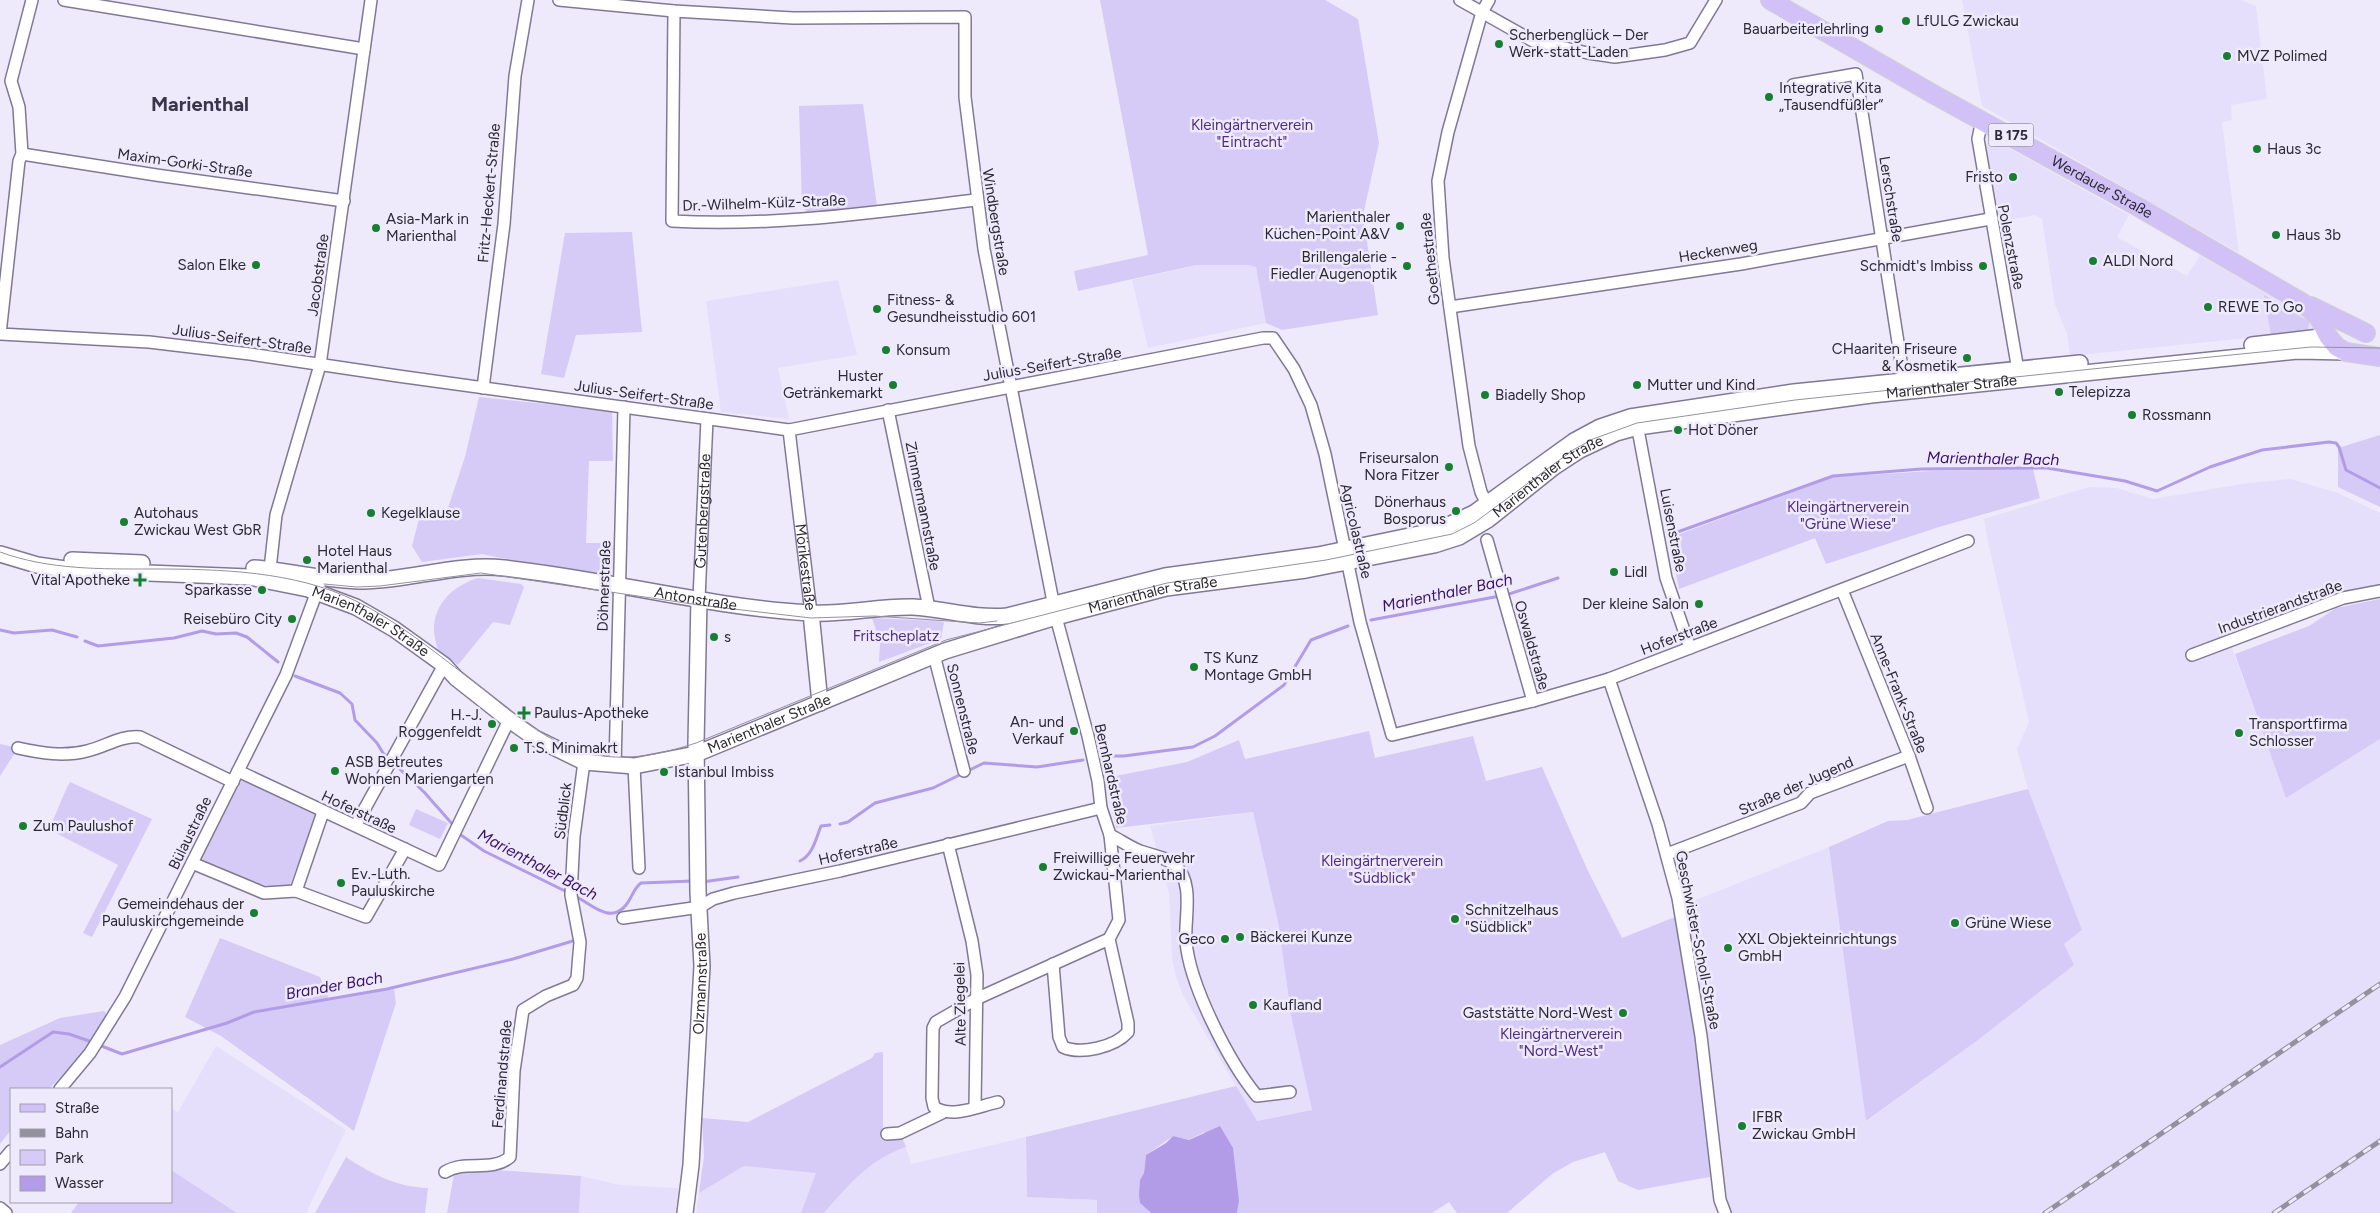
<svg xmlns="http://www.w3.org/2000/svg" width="2380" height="1213" font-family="Figtree,sans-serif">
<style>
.built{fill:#e6dffc}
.green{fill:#d6caf6}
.water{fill:#b29ce8}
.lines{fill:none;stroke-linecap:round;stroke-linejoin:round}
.stream{stroke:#b29ce8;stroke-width:3}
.street-casing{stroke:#807994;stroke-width:14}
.secondary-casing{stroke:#807994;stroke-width:18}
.primary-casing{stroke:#d1d0d2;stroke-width:20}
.street{stroke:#fff;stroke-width:11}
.secondary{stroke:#fff;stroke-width:15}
.primary{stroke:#d1c1f7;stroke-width:18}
.tram{stroke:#94919f;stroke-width:1}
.rail-casing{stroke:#94919f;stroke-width:5}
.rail{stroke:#eeeafc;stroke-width:3;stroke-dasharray:9;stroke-linecap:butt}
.poi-dot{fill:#177e32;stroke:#eeeafc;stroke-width:2}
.labels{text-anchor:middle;stroke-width:5;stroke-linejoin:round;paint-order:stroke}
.shield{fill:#eeeafc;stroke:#666370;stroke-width:1}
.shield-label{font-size:14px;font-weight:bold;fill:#2c2934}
.poi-label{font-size:15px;fill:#2c2934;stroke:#eeeafc;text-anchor:start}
.park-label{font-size:15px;fill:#4e2d84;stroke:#eeeafc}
.street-label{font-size:15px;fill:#2c2934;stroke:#eeeafc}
.water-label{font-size:16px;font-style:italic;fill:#381169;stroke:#eeeafc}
.district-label{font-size:20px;font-weight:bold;fill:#3b354c;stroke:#eeeafc}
</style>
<rect width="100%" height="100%" fill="#eeeafc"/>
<path class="built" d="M1962 0H2241L2256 6 2267 99 2231 105 2232 120 2222 122 2239 253 1982 106Z
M1991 138 2129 215 2117 237 2187 276 2200 255 2310 319 2312 326 2309 332 2070 356 2067 333 2055 305 2042 219 2035 215 1997 222 1985 146Z
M1196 265H1248L1256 267 1266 323 1148 348 1132 280Z
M838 280 857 355 778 368 789 419 721 412 706 301Z
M2291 479 2338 493 2380 513V585L2341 594 2228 637 2286 797 2380 739V1213H1728L1683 905 1829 847 1867 1121 1978 1040 2073 965 2064 944 2082 930 2028 789 2017 749 2029 722 1988 542 1984 519 2089 487 2117 488 2153 499 2248 483Z
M1253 812 1278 922 1292 1020 1312 1111 1256 1121 1183 995 1176 977 1172 958 1169 893 1150 826Z
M216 1046 346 1130 306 1213H237L171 1170V1108L178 1112Z
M1026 1137 1027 1197 1097 1200V1213H824L863 1170 887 1153 906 1147 911 1164Z
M744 1166 817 1173 801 1213H696L699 1193Z
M581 1176 620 1185 677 1188 681 1194 680 1213H579Z"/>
<path class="green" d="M1100 0H1325L1358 19 1379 143 1363 215 1378 315 1282 330 1266 323 1256 267 1248 265H1196L1078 291 1074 271 1148 255Z
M863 104 877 206 808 214 802 206 799 106Z
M632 232 642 332 576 335 564 378 541 374 565 233Z
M2264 295 2310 322 2307 331 2271 335Z
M479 397 612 411 613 461H589L586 543H613L612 581 482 554 422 562 412 546 421 511 445 517 465 457Z
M2380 435V507L2338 487V448Z
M2033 469 2040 498 1939 527 1826 564 1815 538 1679 589 1669 538 1833 477 1932 471Z
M478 578 521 584 524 587 510 625 493 622 458 665C453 661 443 656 439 651 436 646 435 638 434 632 433 604 453 586 478 578Z
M2380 599V739L2286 798 2235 654 2309 626 2336 608Z
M872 618 939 621 944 622 941 639 879 662 880 642Z
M1369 731 1375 758 1473 736 1486 781 1542 767 1588 871 1622 938 1675 917 1708 1103 1715 1176 1638 1190 1618 1181 1605 1152 1573 1162 1552 1174 1507 1213H1457L1449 1202 1432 1213H1237L1239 1201 1204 1132 1189 1140 1173 1136 1146 1155 1144 1173 1140 1180V1203L1151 1213H1097V1200L1027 1197 1026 1137 1236 1086 1257 1121 1312 1110 1292 1020 1278 922 1253 812 1116 828 1105 778 1187 762 1239 740 1245 759Z
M0 744 18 748 0 776Z
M243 778 317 813 288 890 241 880 200 860 217 823Z
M70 782 152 819 92 937 83 933 118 865 48 829C58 812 61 798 70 782Z
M2028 789 2082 930 2064 944 2074 965 1978 1040 1866 1121 1829 847 1888 821 1907 820Z
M416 809 448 823 440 839 409 825Z
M220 938 320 977 329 999 394 989 396 1003 354 1131 221 1036 185 1017Z
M104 1011 114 1021 49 1089H11V1130L0 1144V1045L60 1018Z
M883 1052V1138L902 1137 906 1147C868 1160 850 1184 824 1213H801L816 1173 744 1166 699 1193 704 1156 702 1118 748 1122 872 1058 875 1053Z
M346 1157C372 1174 396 1187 428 1188L425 1213H315Z
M455 1169H484L581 1176 579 1213H447Z
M171 1170 237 1213H71L79 1202H171Z"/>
<path class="water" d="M1220 1126 1233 1148 1239 1201 1237 1213H1151L1140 1203 1139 1195 1140 1180 1144 1173 1146 1155 1166 1143 1173 1136 1189 1140Z"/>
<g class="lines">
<path class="stream" d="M1672 534 1833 476 1921 469 2047 468 2125 481 2157 491 2210 467 2262 450 2329 442 2336 443 2339 447 2346 470 2380 488
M1506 595 1558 578
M1371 620 1500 596
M0 630 14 633 52 630 77 637
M85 641 98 646 174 638 202 631 216 634 236 633 247 637 278 662
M295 676 340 693 352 704 355 720 377 743 383 753 424 792 454 826
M1102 756H1124L1193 747 1215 736 1284 685 1311 640 1348 626
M840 824 848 822 875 803 933 788 984 763 1037 767 1083 760
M458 833 484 851 569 893
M800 861C813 855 816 838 821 826L830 825
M702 882 738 877
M575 896C590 903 610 925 626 905 632 898 633 889 641 883L693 881
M99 1045 122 1054 227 1023 254 1012 387 989 513 959 576 940
M0 1067 53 1032 69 1034 92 1042"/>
<defs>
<g id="street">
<path d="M32 0 11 81 19 107 22 154 19 161 0 334 149 342 250 354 398 376 789 430 1263 338H1273L1294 369 1311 405 1325 454 1360 622 1392 735 1533 701 1609 679 1968 541"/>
<path d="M64 0 364 49"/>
<path d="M559 0 674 11 793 18 965 17V97L984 249 1056 617 1088 736 1098 781 1101 808 1110 835C1120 840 1130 847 1140 851 1151 855 1166 857 1175 865 1195 883 1184 919 1186 942 1190 986 1229 1062 1257 1096L1290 1092"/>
<path d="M1460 0 1533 41 1588 53 1615 57 1665 50 1690 43 1716 0"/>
<path d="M1489 0 1482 12 1448 132 1438 181 1443 258 1469 446 1481 492 1490 510"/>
<path d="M674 11 672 221C773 227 875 212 976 200"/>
<path d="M1793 85 1856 74 1905 387"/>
<path d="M1982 120 1978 139 2019 376"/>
<path d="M22 154 156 175 344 201"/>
<path d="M1450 307 1741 264 1990 219"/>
<path d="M483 388 504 224 515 76 528 0"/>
<path d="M888 410 929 608"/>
<path d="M1636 419 1666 578 1690 648"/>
<path id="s1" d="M789 430 811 613"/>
<path d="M1487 540 1533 701"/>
<path d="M269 578 276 515 320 365 371 0"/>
<path d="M1842 590 1909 756 1927 808"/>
<path id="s2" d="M699 599 707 419"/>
<path d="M934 655 964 771"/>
<path d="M2192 655 2343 598 2380 591"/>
<path d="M1609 679 1658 824 1678 898 1701 1036 1720 1200 1725 1213"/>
<path d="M18 748C40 753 64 757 87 751 105 747 121 735 140 737L233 782"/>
<path d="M615 766 624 407"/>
<path d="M634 766 639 868"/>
<path d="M238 771 439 865 509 720"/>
<path d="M359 819 444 665"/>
<path d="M948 844 972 941 977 975 975 1107"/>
<path d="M1667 854 1801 803 1810 793 1909 756"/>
<path d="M192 863 264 893 296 891 366 917 405 849"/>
<path d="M296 891 323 812"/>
<path d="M623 918 700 907 713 899 734 893 840 871 1101 808"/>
<path d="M1053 964 1059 1037 1063 1047C1081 1055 1115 1047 1128 1032V1023L1109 939 1119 920 1110 835"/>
<path d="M60 1089 90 1053 125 997 286 675 319 586"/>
<path d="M998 1102C979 1106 951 1119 934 1107L932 1098 933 1028 936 1022 976 999 1109 939"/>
<path d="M887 1134 900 1133 942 1113"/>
<path d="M0 1164 11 1151"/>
<path d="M445 1172C466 1159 491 1173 510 1157L514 1071 523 1010 546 996 573 985 577 978 580 942 571 895 574 836 584 762"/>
<path d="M0 1208 6 1213"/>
</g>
<g id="secondary">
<path d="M2252 345 2328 336"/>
<path id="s3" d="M0 554 37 565 72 570 249 577 308 589 356 607 394 629 444 665 456 678 508 719 535 738 584 762 634 766 696 754 945 651 1056 617 1166 588 1306 570 1434 545 1459 537 1489 519 1554 467 1580 450 1616 433 1638 427 1871 395 2297 351 2346 352"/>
<path d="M72 560 142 563"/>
<path id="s4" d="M254 568C291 571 327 581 364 581 412 580 457 563 504 568 607 579 707 607 810 613 845 615 878 606 913 607 945 609 975 619 1007 616L1165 576 1318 555 1438 530 1474 513 1574 441 1600 427 1630 417 1794 392 2080 363"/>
<path d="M811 613 820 703"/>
<path id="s5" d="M685 1213 691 1165 702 966 698 892 696 743 699 599"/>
</g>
<g id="primary">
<path id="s6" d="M1770 0 1933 94 2140 208 2303 303 2319 318 2328 336 2337 347 2346 352 2380 357"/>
<path d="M2311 306 2366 333"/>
</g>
</defs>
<use href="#street" class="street-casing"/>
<use href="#secondary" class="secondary-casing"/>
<use href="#primary" class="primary-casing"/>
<use href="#street" class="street"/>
<use href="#secondary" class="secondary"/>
<use href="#primary" class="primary"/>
<path class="tram" d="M0 552C49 570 101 569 153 569 220 569 295 571 356 601 395 620 431 649 465 675 506 705 550 751 603 756 636 760 665 753 696 743L946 640 1167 583 1326 560 1452 534 1474 523 1573 450 1593 439 1637 423 1795 400 2121 366 2311 347 2380 348
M324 584 357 587 380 586 481 573 699 605 811 618 874 616 979 623 997 621"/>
<defs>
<path id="rail" d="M2045 1213 2380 984
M2274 1213 2380 1141"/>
</defs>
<use href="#rail" class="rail-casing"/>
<use href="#rail" class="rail"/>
</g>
<g class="poi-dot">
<circle cx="1906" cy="21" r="5"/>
<circle cx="1879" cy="29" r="5"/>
<circle cx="1499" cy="44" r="5"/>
<circle cx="2227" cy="56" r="5"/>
<circle cx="1769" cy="97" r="5"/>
<circle cx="2257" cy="149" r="5"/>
<circle cx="2013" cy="177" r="5"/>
<circle cx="1400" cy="226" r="5"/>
<circle cx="376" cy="228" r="5"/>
<circle cx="2276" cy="235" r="5"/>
<circle cx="2093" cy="261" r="5"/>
<circle cx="256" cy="265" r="5"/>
<circle cx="1407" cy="266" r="5"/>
<circle cx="1983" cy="266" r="5"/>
<circle cx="2208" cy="307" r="5"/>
<circle cx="877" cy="309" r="5"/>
<circle cx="886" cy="350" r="5"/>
<circle cx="1967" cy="358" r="5"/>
<circle cx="893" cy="385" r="5"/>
<circle cx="1637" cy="385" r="5"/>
<circle cx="2059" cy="392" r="5"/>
<circle cx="1485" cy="395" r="5"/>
<circle cx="2132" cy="415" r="5"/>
<circle cx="1678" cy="430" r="5"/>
<circle cx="1449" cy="467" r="5"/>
<circle cx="1456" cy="511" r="5"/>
<circle cx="371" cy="513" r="5"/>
<circle cx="124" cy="522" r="5"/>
<circle cx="307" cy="560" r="5"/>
<circle cx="1614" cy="572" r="5"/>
<path d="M137.5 572.5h5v5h5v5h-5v5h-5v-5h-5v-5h5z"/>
<circle cx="262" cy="590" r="5"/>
<circle cx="1699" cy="604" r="5"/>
<circle cx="292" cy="619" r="5"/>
<circle cx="714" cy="637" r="5"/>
<circle cx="1194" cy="667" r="5"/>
<path d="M521.5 705.5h5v5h5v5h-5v5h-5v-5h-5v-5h5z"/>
<circle cx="492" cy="724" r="5"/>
<circle cx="1074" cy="731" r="5"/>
<circle cx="2239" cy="733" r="5"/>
<circle cx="514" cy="748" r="5"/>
<circle cx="335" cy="771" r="5"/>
<circle cx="664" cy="772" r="5"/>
<circle cx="23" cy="826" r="5"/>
<circle cx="1043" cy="867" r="5"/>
<circle cx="341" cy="883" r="5"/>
<circle cx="254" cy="913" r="5"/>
<circle cx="1455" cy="919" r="5"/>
<circle cx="1955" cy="923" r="5"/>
<circle cx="1240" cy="937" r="5"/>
<circle cx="1225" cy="939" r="5"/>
<circle cx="1728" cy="948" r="5"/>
<circle cx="1253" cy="1005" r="5"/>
<circle cx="1623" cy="1013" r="5"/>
<circle cx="1742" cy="1126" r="5"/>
</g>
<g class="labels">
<rect class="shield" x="1988.5" y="123.5" width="45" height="23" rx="4"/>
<g class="shield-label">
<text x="2011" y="140">B 175</text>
</g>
<g class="poi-label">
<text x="1916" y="26">LfULG Zwickau</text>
<text x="1869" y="34" text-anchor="end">Bauarbeiterlehrling</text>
<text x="1509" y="40">Scherbenglück – Der<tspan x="1509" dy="17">Werk-statt-Laden</tspan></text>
<text x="2237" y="61">MVZ Polimed</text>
<text x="1779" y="93">Integrative Kita<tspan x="1779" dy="17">„Tausendfüßler“</tspan></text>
<text x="2267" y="154">Haus 3c</text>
<text x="2003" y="182" text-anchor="end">Fristo</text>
<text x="1390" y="222" text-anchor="end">Marienthaler<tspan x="1390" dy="17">Küchen-Point A&amp;V</tspan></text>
<text x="386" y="224">Asia-Mark in<tspan x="386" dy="17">Marienthal</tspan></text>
<text x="2286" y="240">Haus 3b</text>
<text x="1397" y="262" text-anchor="end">Brillengalerie -<tspan x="1397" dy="17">Fiedler Augenoptik</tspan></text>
<text x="2103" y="266">ALDI Nord</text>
<text x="246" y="270" text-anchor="end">Salon Elke</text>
<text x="1973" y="271" text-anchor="end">Schmidt's Imbiss</text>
<text x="887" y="305">Fitness- &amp;<tspan x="887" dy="17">Gesundheisstudio 601</tspan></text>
<text x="2218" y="312">REWE To Go</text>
<text x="1957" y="354" text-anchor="end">CHaariten Friseure<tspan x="1957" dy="17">&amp; Kosmetik</tspan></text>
<text x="896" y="355">Konsum</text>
<text x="883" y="381" text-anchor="end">Huster<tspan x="883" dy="17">Getränkemarkt</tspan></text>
<text x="1647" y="390">Mutter und Kind</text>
<text x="2069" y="397">Telepizza</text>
<text x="1495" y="400">Biadelly Shop</text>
<text x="2142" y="420">Rossmann</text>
<text x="1688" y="435">Hot Döner</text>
<text x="1439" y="463" text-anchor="end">Friseursalon<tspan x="1439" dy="17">Nora Fitzer</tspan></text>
<text x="1446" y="507" text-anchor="end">Dönerhaus<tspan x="1446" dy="17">Bosporus</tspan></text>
<text x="134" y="518">Autohaus<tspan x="134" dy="17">Zwickau West GbR</tspan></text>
<text x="381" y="518">Kegelklause</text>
<text x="317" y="556">Hotel Haus<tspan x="317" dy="17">Marienthal</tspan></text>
<text x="1624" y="577">Lidl</text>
<text x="130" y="585" text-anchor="end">Vital Apotheke</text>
<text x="252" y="595" text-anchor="end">Sparkasse</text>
<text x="1689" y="609" text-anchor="end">Der kleine Salon</text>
<text x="282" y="624" text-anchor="end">Reisebüro City</text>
<text x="724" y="642">s</text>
<text x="1204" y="663">TS Kunz<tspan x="1204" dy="17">Montage GmbH</tspan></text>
<text x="534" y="718">Paulus-Apotheke</text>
<text x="482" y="720" text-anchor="end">H.-J.<tspan x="482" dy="17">Roggenfeldt</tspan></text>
<text x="1064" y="727" text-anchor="end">An- und<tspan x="1064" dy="17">Verkauf</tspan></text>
<text x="2249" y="729">Transportfirma<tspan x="2249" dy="17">Schlosser</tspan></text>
<text x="524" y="753">T.S. Minimakrt</text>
<text x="345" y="767">ASB Betreutes<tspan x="345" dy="17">Wohnen Mariengarten</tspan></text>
<text x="674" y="777">Istanbul Imbiss</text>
<text x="33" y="831">Zum Paulushof</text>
<text x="1053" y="863">Freiwillige Feuerwehr<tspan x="1053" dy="17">Zwickau-Marienthal</tspan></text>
<text x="351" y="879">Ev.-Luth.<tspan x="351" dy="17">Pauluskirche</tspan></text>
<text x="244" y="909" text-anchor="end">Gemeindehaus der<tspan x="244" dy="17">Pauluskirchgemeinde</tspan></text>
<text x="1465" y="915">Schnitzelhaus<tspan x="1465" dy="17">"Südblick"</tspan></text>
<text x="1965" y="928">Grüne Wiese</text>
<text x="1250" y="942">Bäckerei Kunze</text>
<text x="1215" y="944" text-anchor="end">Geco</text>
<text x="1738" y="944">XXL Objekteinrichtungs<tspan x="1738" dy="17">GmbH</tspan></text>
<text x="1263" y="1010">Kaufland</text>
<text x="1613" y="1018" text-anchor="end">Gaststätte Nord-West</text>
<text x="1752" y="1122">IFBR<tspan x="1752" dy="17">Zwickau GmbH</tspan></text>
</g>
<g class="park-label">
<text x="1252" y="130">Kleingärtnerverein<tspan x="1252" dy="17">"Eintracht"</tspan></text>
<text x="1848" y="512">Kleingärtnerverein<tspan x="1848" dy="17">"Grüne Wiese"</tspan></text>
<text x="896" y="641">Fritscheplatz</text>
<text x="1382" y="866">Kleingärtnerverein<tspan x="1382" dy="17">"Südblick"</tspan></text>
<text x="1561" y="1039">Kleingärtnerverein<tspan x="1561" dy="17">"Nord-West"</tspan></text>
</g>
<g class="street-label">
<text transform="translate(185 163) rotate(8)" y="5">Maxim-Gorki-Straße</text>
<text dy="5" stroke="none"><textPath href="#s6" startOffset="381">Werdauer Straße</textPath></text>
<text transform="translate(489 193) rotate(-85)" y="5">Fritz-Heckert-Straße</text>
<text transform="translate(1891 199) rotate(81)" y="5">Lerschstraße</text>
<text transform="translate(764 203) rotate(-2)" y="5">Dr.-Wilhelm-Külz-Straße</text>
<text transform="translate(996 222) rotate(81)" y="5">Windbergstraße</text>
<text transform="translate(2011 247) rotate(79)" y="5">Polenzstraße</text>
<text transform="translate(1718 251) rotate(-9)" y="5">Heckenweg</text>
<text transform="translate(1430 259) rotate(-96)" y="5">Goethestraße</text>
<text transform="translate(318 275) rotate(-82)" y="5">Jacobstraße</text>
<text transform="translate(242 339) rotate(8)" y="5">Julius-Seifert-Straße</text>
<text transform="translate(1052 364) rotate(-10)" y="5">Julius-Seifert-Straße</text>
<text dy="5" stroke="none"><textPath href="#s3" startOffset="2078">Marienthaler Straße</textPath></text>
<text transform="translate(644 395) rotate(8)" y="5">Julius-Seifert-Straße</text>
<text dy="5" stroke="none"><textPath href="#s3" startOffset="1658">Marienthaler Straße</textPath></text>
<text transform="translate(923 506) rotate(79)" y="5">Zimmermannstraße</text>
<text dy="5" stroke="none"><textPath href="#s2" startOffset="88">Gutenbergstraße</textPath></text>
<text transform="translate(1673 530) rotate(79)" y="5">Luisenstraße</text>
<text transform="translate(1356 531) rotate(77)" y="5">Agricolastraße</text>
<text dy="5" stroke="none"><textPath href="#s1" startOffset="138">Mörikestraße</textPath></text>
<text transform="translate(604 586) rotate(-88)" y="5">Döhnerstraße</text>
<text dy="5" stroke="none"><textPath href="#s3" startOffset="1238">Marienthaler Straße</textPath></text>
<text dy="5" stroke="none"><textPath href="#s4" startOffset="446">Antonstraße</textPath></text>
<text transform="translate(2280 607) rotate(-20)" y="5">Industrierandstraße</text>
<text dy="5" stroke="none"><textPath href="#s3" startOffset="382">Marienthaler Straße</textPath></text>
<text transform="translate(1679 636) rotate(-21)" y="5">Hoferstraße</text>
<text transform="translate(1532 645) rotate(74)" y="5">Oswaldstraße</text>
<text transform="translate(1899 693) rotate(68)" y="5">Anne-Frank-Straße</text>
<text transform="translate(963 709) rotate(76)" y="5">Sonnenstraße</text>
<text dy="5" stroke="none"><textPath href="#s3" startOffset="832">Marienthaler Straße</textPath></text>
<text transform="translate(1111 774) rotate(77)" y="5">Bernhardstraße</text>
<text transform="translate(1796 786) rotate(-24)" y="5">Straße der Jugend</text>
<text transform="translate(563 811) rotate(-83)" y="5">Südblick</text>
<text transform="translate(359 812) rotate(25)" y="5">Hoferstraße</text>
<text transform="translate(190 833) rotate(-64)" y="5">Bülaustraße</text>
<text transform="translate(858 851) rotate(-13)" y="5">Hoferstraße</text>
<text transform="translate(1698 940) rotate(79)" y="5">Geschwister-Scholl-Straße</text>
<text dy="5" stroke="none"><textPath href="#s5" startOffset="230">Olzmannstraße</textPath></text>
<text transform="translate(960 1004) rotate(-91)" y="5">Alte Ziegelei</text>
<text transform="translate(502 1074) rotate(-85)" y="5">Ferdinandstraße</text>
</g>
<g class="water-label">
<text transform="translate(1993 458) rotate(1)" y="6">Marienthaler Bach</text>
<text transform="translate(1447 592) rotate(-12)" y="6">Marienthaler Bach</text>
<text transform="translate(538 864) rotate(28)" y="6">Marienthaler Bach</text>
<text transform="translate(334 985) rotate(-10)" y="6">Brander Bach</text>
</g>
<g class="district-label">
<text x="200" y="111">Marienthal</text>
</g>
</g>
<rect x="10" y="1088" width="162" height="115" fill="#eeeafc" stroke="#a09dac"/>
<rect x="20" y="1104" width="25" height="8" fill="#d1c1f7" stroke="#a09dac"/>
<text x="55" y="1113" font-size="15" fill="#2c2934">Straße</text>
<rect x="20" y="1129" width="25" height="8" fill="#94919f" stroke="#a09dac"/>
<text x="55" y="1138" font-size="15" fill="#2c2934">Bahn</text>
<rect x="20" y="1150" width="25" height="15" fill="#d6caf6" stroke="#a09dac"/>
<text x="55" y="1163" font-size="15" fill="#2c2934">Park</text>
<rect x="20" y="1176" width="25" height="15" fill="#b29ce8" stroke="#a09dac"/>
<text x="55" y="1188" font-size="15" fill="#2c2934">Wasser</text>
</svg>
